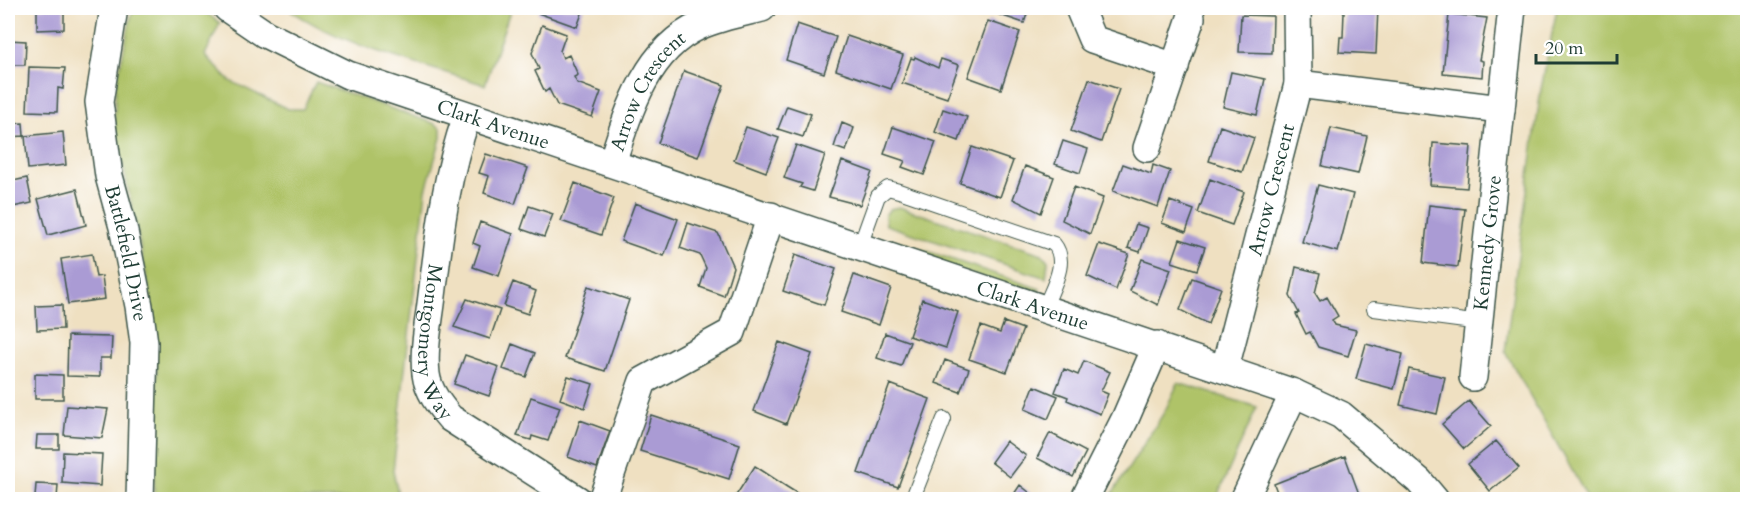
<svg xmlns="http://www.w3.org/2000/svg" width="1755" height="507" font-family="Cardo,serif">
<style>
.green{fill:#afc368;stroke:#67804e;stroke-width:1.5}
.building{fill:#aa9bd4}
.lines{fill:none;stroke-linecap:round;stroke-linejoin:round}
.service-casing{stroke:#3e5549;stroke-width:16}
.minor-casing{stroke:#3e5549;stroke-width:30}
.service{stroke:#fff;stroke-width:14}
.minor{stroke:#fff;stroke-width:27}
.labels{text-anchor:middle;stroke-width:5;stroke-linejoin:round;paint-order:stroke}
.street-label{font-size:20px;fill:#1f3d34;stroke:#fff}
</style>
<rect width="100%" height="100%" fill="#fff"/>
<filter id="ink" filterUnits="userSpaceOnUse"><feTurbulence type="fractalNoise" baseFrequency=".0167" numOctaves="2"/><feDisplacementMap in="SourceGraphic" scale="12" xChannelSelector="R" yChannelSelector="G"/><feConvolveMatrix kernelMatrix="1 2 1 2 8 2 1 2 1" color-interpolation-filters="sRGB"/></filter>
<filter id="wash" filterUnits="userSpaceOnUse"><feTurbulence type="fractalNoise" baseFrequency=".008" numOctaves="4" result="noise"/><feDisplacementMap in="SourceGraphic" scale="24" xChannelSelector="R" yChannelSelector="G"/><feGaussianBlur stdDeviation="1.35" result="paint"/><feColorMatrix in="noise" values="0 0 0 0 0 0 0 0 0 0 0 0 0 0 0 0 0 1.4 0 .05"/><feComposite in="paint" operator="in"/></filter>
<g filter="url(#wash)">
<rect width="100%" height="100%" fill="#efe0c1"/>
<path class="green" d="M133 8H199L220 23 205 55 230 81 288 109H303L316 82 433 123 441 128V138L426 190 393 471 399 499H154L157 375 155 329 149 288 114 123 116 85Z
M287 8H511L485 85C418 63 345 48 287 8Z
M1557 8H1747V499H1588L1505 351 1541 89Z
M899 207 1042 254 1048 261 1046 278 886 225 885 215 890 209Z
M894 240 1040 289 1037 293 899 253Z
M1178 383 1257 407 1216 499H1109L1165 411Z"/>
<g id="blocks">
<path class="building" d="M37 8H64V29L37 30Z
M540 8H584L577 27 538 13Z
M992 8H1029L1024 23 991 12Z
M1337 8H1378L1376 54 1339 52 1340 37H1343L1344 12Z
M1449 14 1487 18 1479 60 1483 61 1482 77 1443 73Z
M1241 15 1273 16 1272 53 1239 52Z
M988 21 1020 32 1001 89 968 77Z
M797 24 836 37 824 73 786 60Z
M542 25 566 34 560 51 563 58 569 55 578 75 574 77 577 83 601 92 592 117 557 105 549 89 545 92 535 71 539 69 532 53Z
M847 36 903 55 891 89 836 70Z
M8 40 26 41 25 65H8Z
M915 57 938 68 941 59 959 65 947 98 902 83 911 58 914 59Z
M29 67 65 68 63 89 58 88 57 112 27 111Z
M684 71 724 85 698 157 658 143Z
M1231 72 1265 79 1257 115 1223 107Z
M1089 79 1119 89 1101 142 1071 131Z
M787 106 811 114 803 137 778 129Z
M943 109 967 117 959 141 935 132Z
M23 123 24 136 8 137V124Z
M842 123 854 128 846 151 834 147Z
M1220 126 1254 138 1242 172 1209 161Z
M746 127 779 138 766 172 734 160Z
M893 127 936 142 924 175 902 167 905 161 884 154Z
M1331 128 1367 136 1358 174 1322 166Z
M63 132 66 165 28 169 25 136Z
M1063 141 1088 149 1080 173 1055 164Z
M1433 143 1471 146 1467 188 1430 185Z
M796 145 825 155 813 191 800 187 802 184 784 178Z
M972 147 1013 161 1000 197 960 183Z
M486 154 528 168 515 204 484 193 489 176 479 173Z
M842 161 872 172 860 205 829 197Z
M1123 164 1151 174 1153 165 1170 171 1158 207 1113 191Z
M1025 166 1054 177 1041 213 1013 199Z
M27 178 32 203 8 208V182Z
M1210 179 1244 192 1232 225 1198 213Z
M575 183 614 198 601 235 561 221Z
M1318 185 1353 194 1338 252 1302 242Z
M1074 187 1103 198 1090 234 1062 220Z
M77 189 86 225 48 235 38 199Z
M1170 201 1194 210 1186 232 1162 223Z
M635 203 678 219 664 256 621 241Z
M1429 205 1465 209 1458 267 1423 263Z
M529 206 553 214 544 237 521 229Z
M480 222 513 234 499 276 473 267 480 246 473 243Z
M688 223 718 233 733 267 724 296 700 287 706 268 700 255 680 248Z
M1136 224 1148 228 1140 252 1128 248Z
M1180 239 1205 247 1197 270 1172 262Z
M1099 244 1129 254 1116 290 1087 276Z
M92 254 96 277 102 276 105 299 68 304 61 259Z
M795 255 836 269 824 305 783 291Z
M1142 259 1171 269 1158 305 1130 291Z
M1296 267 1320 273 1315 293 1320 301 1327 297 1338 316 1332 320 1335 325 1356 330 1348 356 1318 347 1310 332 1306 334 1296 314 1299 313 1290 296Z
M854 275 891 288 879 325 841 312Z
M1192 278 1221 288 1208 324 1180 310Z
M513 282 536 291 528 314 504 306Z
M588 286 629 300 605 371 565 358Z
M467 299 500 310 490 339 454 327Z
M922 299 958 312 946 348 909 336Z
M62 305 63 329 37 330 36 306Z
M1004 322 1023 329 1007 372 969 359 981 326 1000 333Z
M885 333 910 342 901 366 877 358Z
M68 336 112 337 111 358H100V377L67 376Z
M779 342 812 354 786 424 754 411Z
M512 344 535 353 526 377 503 369Z
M1366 344 1403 354 1394 389 1356 379Z
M465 355 499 367 489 396 454 384Z
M945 360 969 369 960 392 936 383Z
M1084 361 1110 372 1101 391 1108 394 1100 414 1067 400 1068 397 1055 392 1064 369 1078 375Z
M1409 369 1445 377 1437 414 1400 405Z
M35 374 63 375V399H35Z
M568 376 593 384 585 408 560 399Z
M890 384 930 399 898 487 858 473Z
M1034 386 1058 396 1048 419 1025 409Z
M531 397 560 407 548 441 532 436 531 440 517 436Z
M1469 401 1491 426 1464 449 1442 424Z
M67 406 108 409 102 438 64 435Z
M651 415 740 444 729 479 640 451Z
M580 420 610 431 597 468 568 457Z
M1050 433 1086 452 1073 477 1037 458Z
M37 435H59V449H36Z
M1006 441 1026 456 1010 477 991 462Z
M1496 441 1519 468 1490 491 1468 464Z
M63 452 102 454 100 486 62 483Z
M1345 456 1359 494 1344 500H1280L1274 484Z
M755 466 787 487 808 500H738L735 497Z
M36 484 58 485 57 499 35 497Z
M1020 485 1039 500H1010Z"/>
</g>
</g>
<g filter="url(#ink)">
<use href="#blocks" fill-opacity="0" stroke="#3e5549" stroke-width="1.5"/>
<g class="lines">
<defs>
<path id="service" d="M860 246 878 196 888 188 899 191 1054 244C1069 262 1052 288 1045 307
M1374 309 1480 323
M912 500 944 419"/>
<g id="minor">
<path id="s1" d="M114 8 99 102 109 176 123 227 139 306 144 343 140 500"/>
<path id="s2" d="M227 8 265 34 348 75 1294 393 1341 415 1419 481 1435 500"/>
<path d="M1079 8 1092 39 1175 67"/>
<path d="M1298 84 1501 109 1512 8"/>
<path id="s3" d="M467 116C445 179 440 231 432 296 429 322 423 349 426 374 428 391 440 406 450 418L578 500"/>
<path d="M1147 148 1191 18"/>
<path id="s4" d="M612 163C628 113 646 50 699 26 719 17 741 13 762 8"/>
<path id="s5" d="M1225 368 1298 84 1297 8"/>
<path id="s6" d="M1473 377 1501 109"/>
<path d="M602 500 643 381 732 332 771 216"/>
<path d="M1084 500 1125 419 1157 345"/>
<path d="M1244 500 1294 393"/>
</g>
</defs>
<use href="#service" class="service-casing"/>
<use href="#minor" class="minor-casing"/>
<use href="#service" class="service"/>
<use href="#minor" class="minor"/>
</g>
</g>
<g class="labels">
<g class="street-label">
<text dy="7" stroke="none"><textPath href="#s4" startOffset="81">Arrow Crescent</textPath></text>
<text dy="7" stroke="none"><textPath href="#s2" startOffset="292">Clark Avenue</textPath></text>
<text dy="7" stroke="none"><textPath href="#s5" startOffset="184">Arrow Crescent</textPath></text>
<text dy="7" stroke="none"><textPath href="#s6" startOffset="135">Kennedy Grove</textPath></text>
<text dy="7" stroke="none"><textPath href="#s1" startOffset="249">Battlefield Drive</textPath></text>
<text dy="7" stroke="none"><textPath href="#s2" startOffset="861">Clark Avenue</textPath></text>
<text dy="7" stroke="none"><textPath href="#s3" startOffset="232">Montgomery Way</textPath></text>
</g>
</g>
<rect width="1755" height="507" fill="none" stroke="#fff" stroke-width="30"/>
<path d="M1536 54v9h81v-9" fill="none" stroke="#1f3d34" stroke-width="3"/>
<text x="1545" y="54" font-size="18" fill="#1f3d34" stroke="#ffffff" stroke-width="4.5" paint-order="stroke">20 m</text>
</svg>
